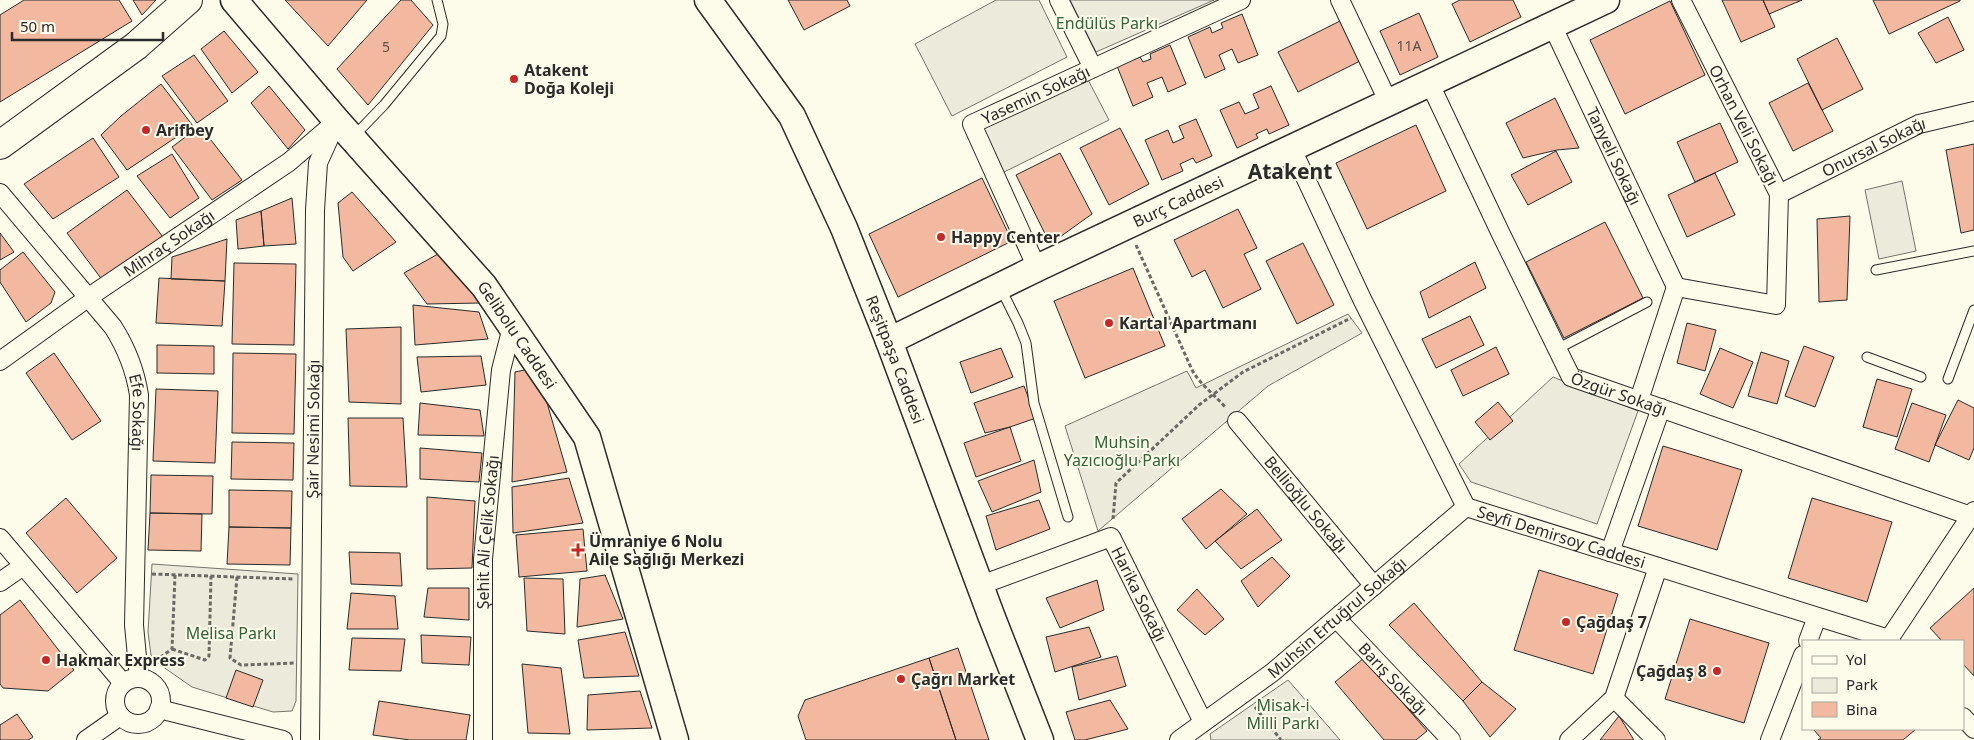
<svg xmlns="http://www.w3.org/2000/svg" width="1974" height="740" font-family="'Noto Sans',sans-serif">
<style>
.green{fill:#ecebdb;stroke:#74746e}
.building{fill:#f2b8a0;stroke:#2b2b2b}
.lines{fill:none;stroke-linecap:round;stroke-linejoin:round}
.lane-casing{stroke:#2b2b2b;stroke-width:11}
.street-casing{stroke:#2b2b2b;stroke-width:20}
.secondary-casing{stroke:#2b2b2b;stroke-width:29}
.primary-casing{stroke:#2b2b2b;stroke-width:30}
.path{stroke:#6a6964;stroke-width:3;stroke-dasharray:4 2.5;stroke-linecap:butt}
.lane{stroke:#fdfbea;stroke-width:9}
.street{stroke:#fdfbea;stroke-width:18}
.secondary{stroke:#fdfbea;stroke-width:26}
.primary{stroke:#fdfbea;stroke-width:28}
.poi-dot{fill:#c62828;stroke:#fdfbea;stroke-width:2}
.labels{text-anchor:middle;stroke-width:4;stroke-linejoin:round;paint-order:stroke}
.number-label{font-size:14px;fill:#5d4e48}
.park-label{font-size:16px;fill:#34623c;stroke:#fdfbea}
.poi-label{font-size:16px;font-weight:bold;fill:#2b2b2b;stroke:#fdfbea;text-anchor:start}
.street-label{font-size:16px;fill:#2b2b2b;stroke:#fdfbea}
.district-label{font-size:21px;font-weight:bold;fill:#2b2b2b;stroke:#fdfbea}
</style>
<rect width="100%" height="100%" fill="#fdfbea"/>
<path class="green" d="M996 0H1039L1067 57 952 116 915 44Z
M1070 0H1214L1096 52Z
M1084 72 1109 120 996 176 977 122Z
M1902 181 1916 251 1879 259 1865 190Z
M1348 314 1362 333 1268 386 1098 531 1065 426 1187 371 1196 388Z
M1553 377 1638 411 1597 524 1471 482 1459 464Z
M152 564 298 574 296 701 292 711 273 712 192 687 159 664 151 655 148 632Z
M1288 680 1340 740H1211L1210 734Z"/>
<path class="building" d="M24 0H119L132 21 0 102V15Z
M133 0H156L142 15Z
M285 0H367L328 46Z
M401 0H411L433 25 368 105 337 69Z
M788 0H847L850 6 804 30Z
M1460 0H1513L1521 17 1470 42 1452 4Z
M1722 0H1763L1775 27 1741 42Z
M1763 0H1802L1769 14Z
M1873 0H1960V1L1889 34Z
M1670 1 1705 75 1625 114 1590 40Z
M1419 13 1438 57 1400 75 1380 31Z
M1242 14 1258 55 1238 63 1232 49 1219 55 1225 69 1205 78 1188 37 1210 27 1212 33 1223 28 1221 23Z
M1948 17 1964 50 1936 63 1918 33Z
M1340 21 1360 61 1298 92 1278 52Z
M224 31 258 72 232 93 201 49Z
M1837 38 1863 89 1822 110 1797 59Z
M1170 45 1186 84 1168 92 1162 77 1147 83 1153 97 1133 106 1117 66 1140 57 1143 62 1151 59 1150 54Z
M194 55 228 101 197 123 162 76Z
M1808 83 1833 131 1793 151 1769 103Z
M161 84 193 126 127 170 101 135 121 116Z
M269 86 305 130 288 149 251 103Z
M1271 86 1289 125 1269 134 1267 129 1256 134 1258 138 1237 148 1220 110 1239 102 1245 114 1259 108 1253 94Z
M1555 98 1579 148 1557 150 1523 158 1506 123Z
M1196 119 1212 156 1196 163 1193 158 1180 164 1183 171 1162 180 1145 140 1168 130 1173 143 1184 138 1179 126Z
M1720 123 1738 162 1695 182 1677 142Z
M1416 125 1446 191 1367 229 1336 163Z
M200 126 242 180 212 200 172 147Z
M1120 128 1149 184 1109 205 1080 148Z
M93 138 119 177 53 219 24 184Z
M1974 144V230L1961 233 1946 150Z
M1556 151 1572 182 1528 205 1511 175Z
M1060 153 1092 214 1050 244 1016 175Z
M172 154 199 198 170 218 137 176Z
M1715 173 1735 215 1687 237 1668 195Z
M982 178 1012 241 898 297 869 234Z
M127 190 163 237 103 281 67 233Z
M352 192 396 242 353 271 343 257 338 203Z
M292 198 296 244 264 246 261 211Z
M1238 209 1257 248 1244 254 1261 289 1223 308 1205 270 1192 277 1174 240Z
M261 211 264 246 238 249 236 220Z
M1850 216 1847 300 1819 302 1817 219Z
M1605 222 1643 298 1564 338 1526 262Z
M0 233 14 252 0 260Z
M227 239 225 281 171 279 172 257Z
M1303 243 1334 305 1297 324 1266 261Z
M23 252 55 292 51 303 26 322 0 282V270Z
M438 254 481 303 427 304 404 273Z
M1475 262 1486 288 1429 318 1420 292Z
M234 263 296 264 294 345 232 344Z
M1133 268 1165 346 1085 378 1054 301Z
M159 278 225 281 222 326 156 323Z
M413 305 479 312 488 339 415 345Z
M1470 316 1484 345 1436 368 1422 339Z
M1687 323 1716 330 1705 371 1677 363Z
M401 327V404L349 402 346 329Z
M157 345 214 346V374L157 373Z
M1804 346 1834 357 1815 407 1785 396Z
M1496 347 1509 374 1463 396 1451 370Z
M1001 348 1013 377 971 393 960 362Z
M1720 348 1753 362 1733 408 1700 394Z
M1761 352 1789 361 1777 404 1748 396Z
M54 353 101 421 72 440 26 373Z
M233 353 296 354 294 434 232 433Z
M481 356 486 385 421 392 417 357Z
M529 369 541 382 567 472 512 482 515 372Z
M1877 379 1912 389 1897 437 1863 427Z
M1024 386 1036 418 1010 427 985 433 974 403Z
M156 389 218 391 215 463 153 461Z
M1958 400 1974 408V448L1969 460 1935 445Z
M1498 402 1513 421 1490 440 1475 422Z
M420 403 480 410 484 436 418 435Z
M1912 403 1946 415 1929 462 1895 449Z
M348 418H403L407 487 350 486Z
M1010 427 1021 461 976 477 964 443Z
M232 442 294 443 293 480 231 479Z
M1663 446 1742 470 1717 550 1638 526Z
M420 448 482 453 479 482 420 479Z
M1034 460 1041 492 992 512 978 481Z
M151 475 213 476 212 514 150 513Z
M569 478 583 523 513 533 512 487Z
M1221 489 1247 514 1206 549 1182 519Z
M229 490 292 491 291 528 229 527Z
M427 497 475 501 472 568 427 569Z
M66 498 117 558 77 593 26 533Z
M1812 498 1892 522 1867 602 1788 578Z
M1039 500 1050 529 996 550 986 516Z
M1257 509 1282 540 1241 569 1215 541Z
M150 513 202 514 201 551 148 550Z
M229 527 291 528 290 565 227 564Z
M583 529 587 571 519 577 516 535Z
M349 552 400 553 402 586 351 584Z
M1272 557 1290 576 1258 607 1241 581Z
M1539 570 1618 594 1593 674 1514 650Z
M605 575 623 619 577 627 580 579Z
M524 578 563 579 565 634 527 631Z
M1097 580 1104 610 1060 628 1046 598Z
M428 588H469V620L424 617Z
M1974 588V676L1963 664V641H1942L1930 628Z
M1197 589 1224 619 1205 635 1177 610Z
M351 593 395 596 398 629H347Z
M20 600 74 670 48 691 3 688 0 684V615Z
M1414 603 1482 682 1463 701 1389 625Z
M1690 619 1769 643 1744 723 1665 699Z
M1089 627 1101 657 1055 672 1046 637Z
M625 632 639 676 584 678 578 640Z
M421 635 471 637 469 665 422 663Z
M352 638 405 639 401 671 349 670Z
M958 648 989 740H956L929 658Z
M1117 656 1126 686 1079 700 1072 667Z
M929 658 956 740H806L798 716 805 700Z
M1364 658 1427 731 1416 740H1384L1335 682Z
M522 664 561 668 570 734 528 733Z
M236 670 263 680 253 707 226 698Z
M1482 682 1516 709 1490 737 1463 701Z
M640 691 652 728 587 730 588 695Z
M1110 700 1128 729 1085 740H1075L1066 712Z
M379 701 470 715 466 740H410L373 735Z
M17 714 33 737 28 740H0V725Z
M1619 716 1634 740H1600Z
M1813 729H1916L1903 740H1818L1821 738Z"/>
<g class="lines">
<defs>
<path id="lane" d="M354 136 384 105 441 36 443 24 437 0
M1876 270 1974 251
M1001 289 1018 323 1026 343 1034 403 1068 517
M1557 349 1647 302
M1867 357 1921 377
M1948 379 1974 310"/>
<g id="street">
<path d="M1059 0 1093 68"/>
<path d="M1340 0 1389 103"/>
<path id="s1" d="M1552 25 1676 287"/>
<path id="s2" d="M1430 84 1500 232 1571 377 1974 517"/>
<path id="s3" d="M1292 149 1362 299 1466 507 1889 639 1891 641"/>
<path id="s4" d="M0 193 113 327C127 349 135 369 139 395L134 625 139 678"/>
<path id="s5" d="M1779 194 1919 124 1974 111"/>
<path id="s6" d="M1037 268 972 124 1241 0"/>
<path id="s7" d="M0 361 89 297 289 162 331 126"/>
<path d="M1639 400 1676 287 1776 305 1779 194 1681 0"/>
<path id="s8" d="M1237 421 1374 586"/>
<path d="M0 538 123 683"/>
<path d="M1610 552 1661 408"/>
<path d="M0 582 23 566"/>
<path id="s9" d="M981 585 1111 537 1203 722"/>
<path id="s10" d="M1337 619 1451 740"/>
<path d="M1889 639 1974 511"/>
<path d="M1808 641 1817 617"/>
<circle cx="138" cy="701" r="23"/>
<path d="M1614 698 1656 740"/>
<path d="M159 709 283 740"/>
<path d="M1963 717 1974 729"/>
<path d="M86 740 120 716"/>
<path id="s11" d="M310 740 315 210 318 163 337 121"/>
<path id="s12" d="M483 740V559L501 370 512 327"/>
<path id="s13" d="M1179 740 1273 672 1466 507"/>
<path d="M1569 740 1614 698 1658 567"/>
<path d="M1770 740 1803 655"/>
</g>
<g id="secondary">
<path id="s14" d="M234 0 337 121 484 286 587 437 675 740"/>
<path id="s15" d="M708 0 792 116 844 228 889 341 991 615 1040 740"/>
<path id="s16" d="M889 341 1037 268 1606 0"/>
</g>
<path id="primary" d="M0 145 136 46 188 0"/>
</defs>
<use href="#lane" class="lane-casing"/>
<use href="#street" class="street-casing"/>
<use href="#secondary" class="secondary-casing"/>
<use href="#primary" class="primary-casing"/>
<path class="path" d="M1136 245 1193 372C1202 386 1216 396 1226 408
M1113 519 1116 483 1199 405 1243 372 1351 318
M152 574 293 579
M237 577 230 658 241 665 294 663
M172 649 205 660 209 656 211 576
M155 661 172 649 175 575
M1255 707 1281 740"/>
<use href="#lane" class="lane"/>
<use href="#street" class="street"/>
<use href="#secondary" class="secondary"/>
<use href="#primary" class="primary"/>
</g>
<g class="poi-dot">
<circle cx="514" cy="79" r="5"/>
<circle cx="146" cy="130" r="5"/>
<circle cx="941" cy="237" r="5"/>
<circle cx="1109" cy="323" r="5"/>
<path d="M575.5 542.5h5v5h5v5h-5v5h-5v-5h-5v-5h5z"/>
<circle cx="1566" cy="622" r="5"/>
<circle cx="46" cy="660" r="5"/>
<circle cx="1717" cy="671" r="5"/>
<circle cx="901" cy="679" r="5"/>
</g>
<g class="labels">
<g class="number-label">
<text x="1409" y="51">11A</text>
<text x="386" y="52">5</text>
</g>
<g class="park-label">
<text x="1107" y="29">Endülüs Parkı</text>
<text x="1122" y="448">Muhsin<tspan x="1122" dy="18">Yazıcıoğlu Parkı</tspan></text>
<text x="231" y="639">Melisa Parkı</text>
<text x="1283" y="711">Misak-i<tspan x="1283" dy="18">Milli Parkı</tspan></text>
</g>
<g class="poi-label">
<text x="524" y="76">Atakent<tspan x="524" dy="18">Doğa Koleji</tspan></text>
<text x="156" y="136">Arifbey</text>
<text x="951" y="243">Happy Center</text>
<text x="1119" y="329">Kartal Apartmanı</text>
<text x="589" y="547">Ümraniye 6 Nolu<tspan x="589" dy="18">Aile Sağlığı Merkezi</tspan></text>
<text x="1576" y="628">Çağdaş 7</text>
<text x="56" y="666">Hakmar Express</text>
<text x="1707" y="677" text-anchor="end">Çağdaş 8</text>
<text x="911" y="685">Çağrı Market</text>
</g>
<g class="street-label">
<text dy="6" stroke="none"><textPath href="#s6" startOffset="228">Yasemin Sokağı</textPath></text>
<text transform="translate(1744 125) rotate(63)" y="6">Orhan Veli Sokağı</text>
<text dy="6" stroke="none"><textPath href="#s5" startOffset="106">Onursal Sokağı</textPath></text>
<text dy="6" stroke="none"><textPath href="#s1" startOffset="145">Tanyeli Sokağı</textPath></text>
<text dy="6" stroke="none"><textPath href="#s16" startOffset="321">Burç Caddesi</textPath></text>
<text dy="6" stroke="none"><textPath href="#s7" startOffset="206">Mihraç Sokağı</textPath></text>
<text dy="6" stroke="none"><textPath href="#s14" startOffset="439">Gelibolu Caddesi</textPath></text>
<text dy="6" stroke="none"><textPath href="#s15" startOffset="408">Reşitpaşa Caddesi</textPath></text>
<text dy="6" stroke="none"><textPath href="#s2" startOffset="376">Özgür Sokağı</textPath></text>
<text dy="6" stroke="none"><textPath href="#s4" startOffset="266">Efe Sokağı</textPath></text>
<text dy="6" stroke="none"><textPath href="#s11" startOffset="311">Şair Nesimi Sokağı</textPath></text>
<text dy="6" stroke="none"><textPath href="#s8" startOffset="108">Bellioğlu Sokağı</textPath></text>
<text dy="6" stroke="none"><textPath href="#s12" startOffset="208">Şehit Ali Çelik Sokağı</textPath></text>
<text dy="6" stroke="none"><textPath href="#s3" startOffset="498">Seyfi Demirsoy Caddesi</textPath></text>
<text dy="6" stroke="none"><textPath href="#s9" startOffset="202">Harika Sokağı</textPath></text>
<text dy="6" stroke="none"><textPath href="#s13" startOffset="200">Muhsin Ertuğrul Sokağı</textPath></text>
<text dy="6" stroke="none"><textPath href="#s10" startOffset="82">Barış Sokağı</textPath></text>
</g>
<g class="district-label">
<text x="1290" y="179">Atakent</text>
</g>
</g>
<rect x="1802" y="640" width="162" height="90" fill="#fdfbea" stroke="#a9a89e"/>
<rect x="1812" y="656" width="25" height="8" fill="#fdfbea" stroke="#a9a89e"/>
<text x="1846" y="665" font-size="15" fill="#2b2b2b">Yol</text>
<rect x="1812" y="678" width="25" height="15" fill="#ecebdb" stroke="#a9a89e"/>
<text x="1846" y="690" font-size="15" fill="#2b2b2b">Park</text>
<rect x="1812" y="702" width="25" height="15" fill="#f2b8a0" stroke="#a9a89e"/>
<text x="1846" y="715" font-size="15" fill="#2b2b2b">Bina</text>
<path d="M12 32v8h151v-8" fill="none" stroke="#2b2b2b" stroke-width="2.5"/>
<text x="20" y="32" font-size="15" fill="#2b2b2b" stroke="#fdfbea" stroke-width="4" paint-order="stroke">50 m</text>
</svg>
